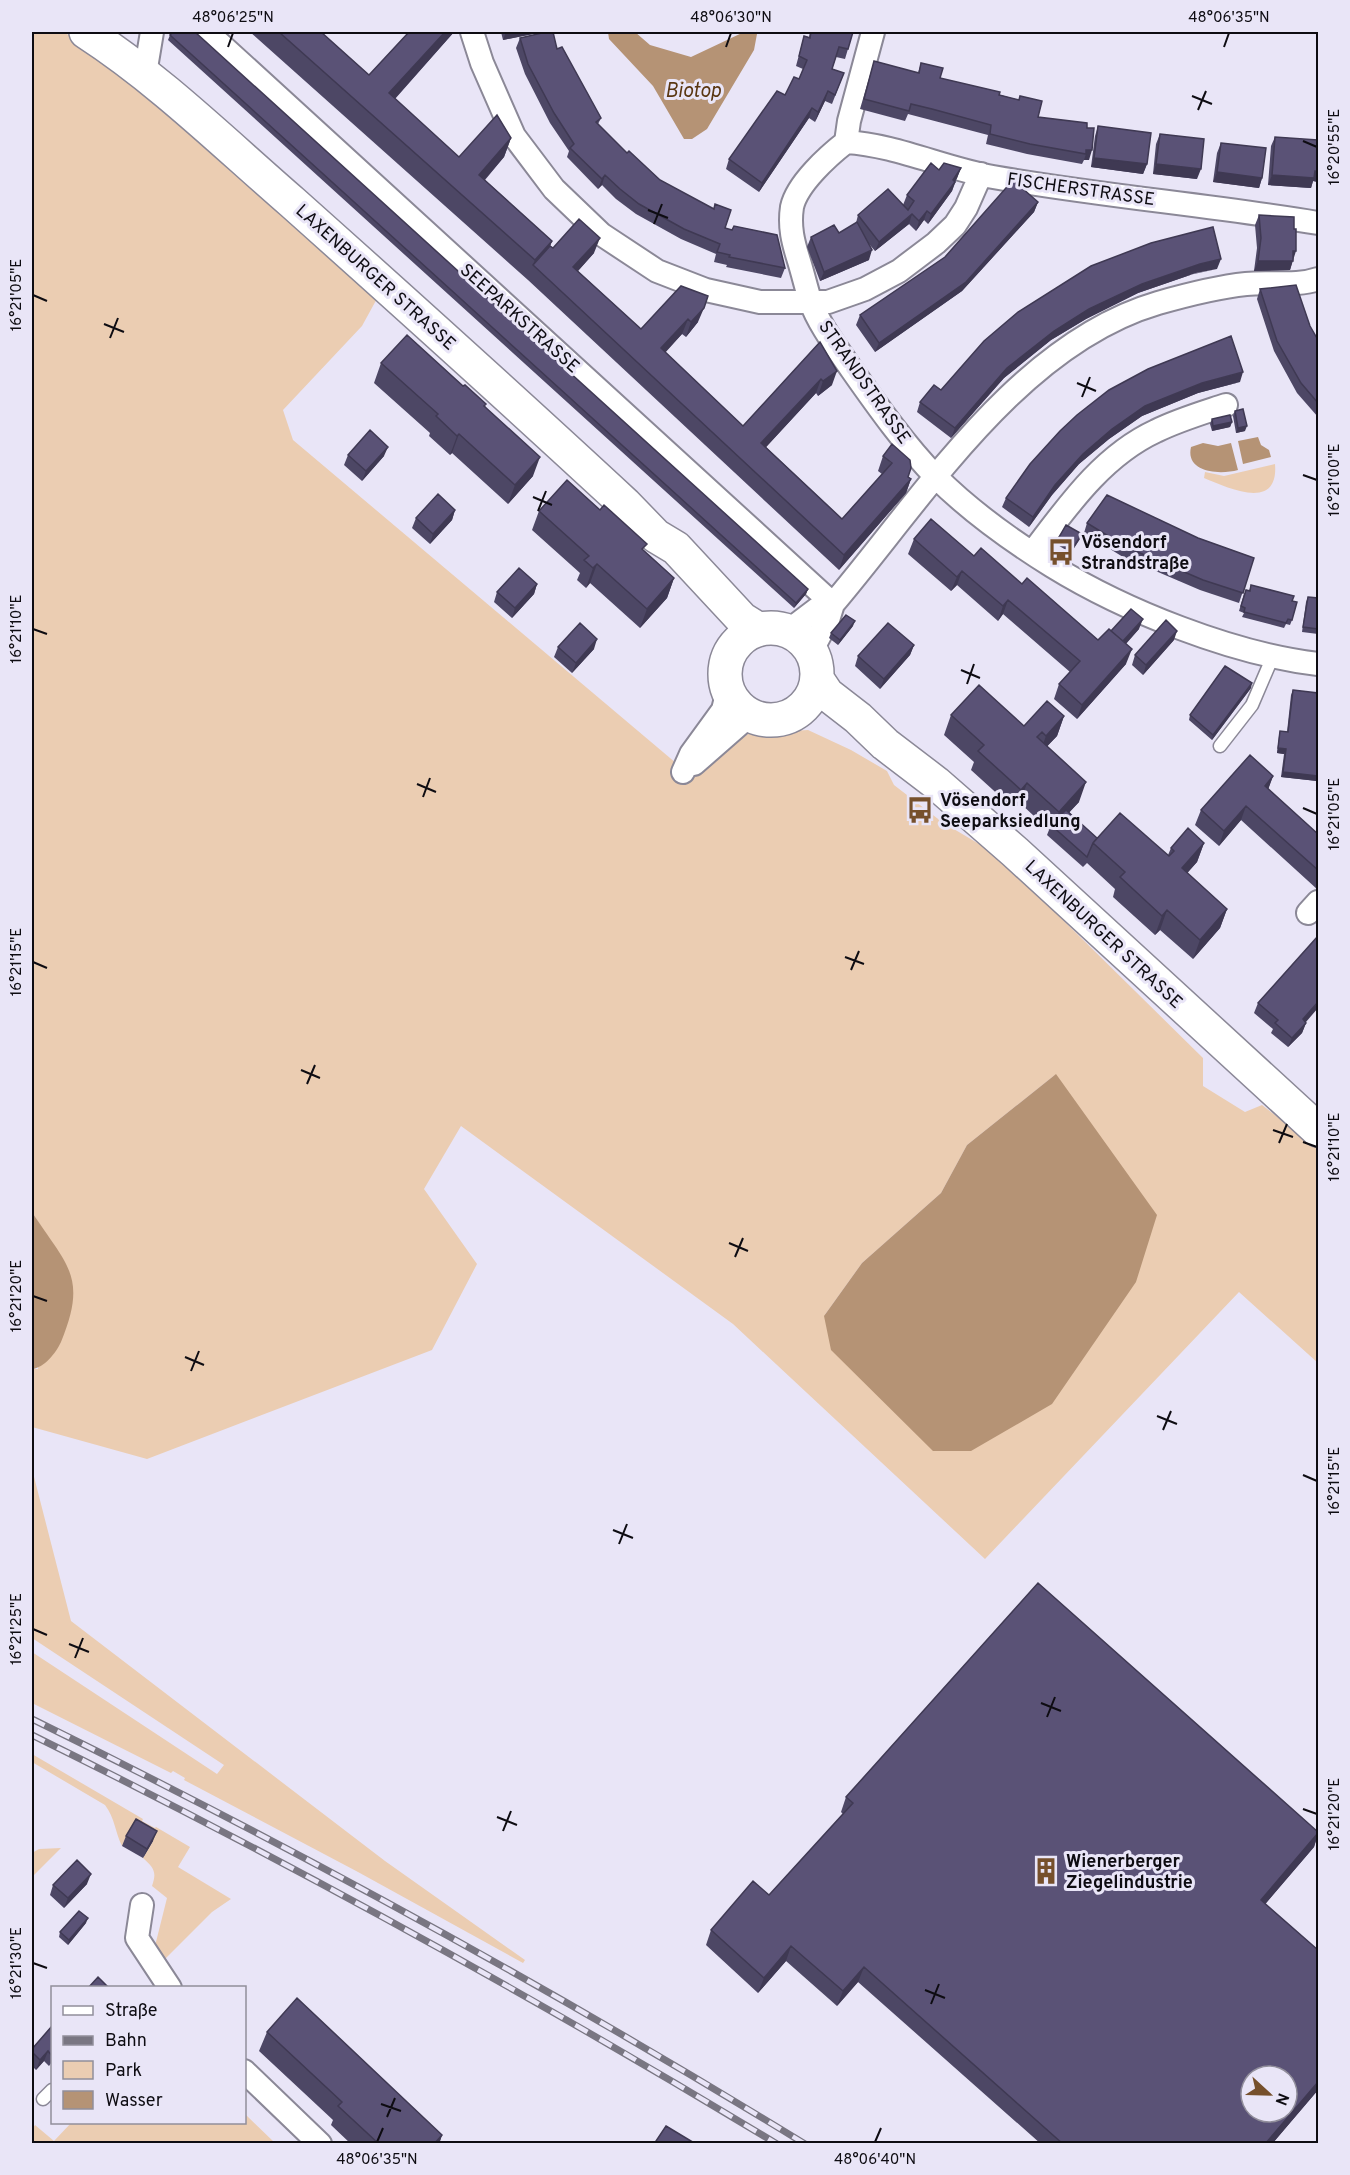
<svg xmlns="http://www.w3.org/2000/svg" width="1350" height="2175" font-family="Overpass,sans-serif">
<style>
.green{fill:#ebcdb2;fill-rule:evenodd}
.water{fill:#b59375}
.lines{fill:none;stroke-linecap:round;stroke-linejoin:round}
.lane-casing{stroke:#8b8897;stroke-width:15}
.street-casing{stroke:#8b8897;stroke-width:26}
.secondary-casing{stroke:#8b8897;stroke-width:36}
.lane{stroke:#fff;stroke-width:12}
.street{stroke:#fff;stroke-width:22}
.secondary{stroke:#fff;stroke-width:33}
.rail-casing{stroke:#797682;stroke-width:7}
.rail{stroke:#e9e5f7;stroke-width:4.5;stroke-dasharray:14;stroke-linecap:butt}
.wall{fill:#4d4765}
.shaded-wall{fill:#3f3953}
.building{fill:#5a5276;stroke:#3f3953;stroke-width:1.5;fill-rule:evenodd}
.ticks{fill:none;stroke:#0e0c12;stroke-width:2}
.labels{text-anchor:middle;stroke-width:6;stroke-linejoin:round;paint-order:stroke}
.street-label{font-size:18px;fill:#0e0c12;stroke:#e9e5f7}
.poi-label{font-size:18px;font-weight:bold;fill:#0e0c12;stroke:#e9e5f7;text-anchor:start}
.water-label{font-size:20px;font-style:italic;fill:#5a3712;stroke:#e9e5f7}
.neatline{fill:none;stroke:#0e0c12;stroke-width:2}
.ticks-label{font-size:15px;text-anchor:middle;fill:#0e0c12}
</style>
<rect width="100%" height="100%" fill="#e9e5f7"/>
<path class="green" d="M32 32H63L93 48 379 295 362 326 283 410 293 440 689 774 748 734 808 730 851 750 887 771 894 785 942 822 996 854 1203 1058V1086L1245 1112 1262 1105 1318 1148V1363L1239 1292 985 1559 733 1324 461 1126 424 1189 477 1264 432 1350 147 1459 32 1427V1369H38L42 1228 32 1212ZM1056 1074 824 1316 862 1263 941 1193 967 1145Z
M1275 464C1279 512 1228 488 1204 478L1205 472 1224 476Z
M32 1469 71 1621 385 1861 525 1960 523 1963 358 1872 184 1780 185 1778 173 1771 171 1773 32 1703V1652L217 1774 224 1765 32 1638Z
M32 1754 143 1819 142 1821 155 1828 156 1827 190 1847 178 1867 231 1899 212 1912 160 1964 155 1946 167 1898 152 1886C157 1872 154 1868 143 1858L153 1841 132 1829 122 1846C115 1832 115 1818 105 1805L32 1762Z
M61 1848 32 1877V1853L39 1849Z
M245 2114 275 2143H32V2130L35 2125 54 2141 71 2123 244 2122Z"/>
<path class="water" d="M608 32H635L650 45 691 57 744 32H755L757 34 754 50 707 129 692 139H684L653 86 609 39Z
M1258 437 1261 445 1269 450 1271 457 1243 464 1238 441Z
M1203 443 1218 446 1231 443 1238 470C1220 475 1185 473 1191 447Z
M1056 1074 1157 1215 1136 1282 1052 1404 971 1451H933L831 1350 824 1316 862 1263 941 1193 967 1145Z
M32 1212C67 1266 88 1276 61 1342 56 1353 44 1368 32 1369Z"/>
<g class="lines">
<defs>
<path id="lane" d="M1220 746 1252 705 1273 656
M43 2099 52 2090"/>
<path id="street" d="M207 32 833 604
M472 32 482 63 514 136 554 189 601 234 657 271 706 290 760 302H828L865 289 899 271 936 243 955 225 966 208 981 174
M145 74 152 32
M846 142 849 121 873 32
M1318 223C1210 205 1101 196 993 177 943 168 896 145 846 142 828 156 797 184 792 207 789 227 793 242 799 261 803 274 806 287 810 300 819 325 837 348 852 370 878 407 905 445 936 477 970 511 1012 541 1052 566 1125 611 1233 654 1318 664
M1032 553C1067 507 1102 456 1156 431 1178 420 1202 413 1226 405
M788 631 817 609 833 604
M812 650 828 620 833 604C923 498 1018 344 1158 303 1186 295 1217 287 1246 284 1271 281 1295 287 1318 279
M694 764 750 715
M683 772 691 754 723 710 728 690
M1308 913 1318 902
M142 1905 137 1938 170 1988
M244 2071 320 2144"/>
<path id="secondary" d="M86 32C160 80 225 144 292 202 404 302 515 402 625 504L656 536 676 548 742 619 758 629
M725 674a46 46 0 1 1 92 0a46 46 0 1 1-92 0Z
M817 679 827 694 858 718 885 744 936 783 1015 852 1318 1130"/>
</defs>
<use href="#lane" class="lane-casing"/>
<use href="#street" class="street-casing"/>
<use href="#secondary" class="secondary-casing"/>
<use href="#lane" class="lane"/>
<use href="#street" class="street"/>
<use href="#secondary" class="secondary"/>
<defs>
<path id="rail" d="M32 1719C295 1848 554 1990 805 2144
M32 1735C286 1860 534 1997 777 2144"/>
</defs>
<use href="#rail" class="rail-casing"/>
<use href="#rail" class="rail"/>
</g>
<path class="wall" d="M250 32H321L369 75 409 32H454L395 99 459 157 511 138 504 157 485 180 552 241 550 246 553 248 594 253 578 271 641 329 681 286 698 322 686 337 682 334 665 352 743 426 820 342 832 385 818 396 816 393 766 447 842 519 882 474 878 471 883 456 911 479 906 493 839 570 528 280Z
M501 32H533V34L503 40Z
M810 32H853L845 59 836 57 832 69 844 73 832 104 825 101 815 122 809 118 759 192 726 169 729 159 799 79 803 69 796 66 804 36 809 37Z
M170 35 808 589 806 594 794 608 168 40Z
M520 38 557 49 601 118 598 124 627 153 660 180 725 228 785 268 781 278 726 267 727 265 714 262 716 254 681 239 636 214 616 199 602 185 598 189 567 157 569 151 550 123 525 74 516 48Z
M874 61 918 73 921 63 940 78 1019 100 1020 96 1038 117 1087 128 1089 160H1084L1082 164 1027 154 986 144 988 135 908 114 905 121 860 109Z
M1098 126 1147 164 1143 174 1091 167 1095 136Z
M1160 134 1197 179 1153 174 1156 144Z
M1318 136V182L1313 181 1311 188 1268 185 1271 146 1275 137 1317 140Z
M1221 143 1262 178 1259 188 1213 182 1217 153Z
M961 168 952 191 928 224 924 220 916 231 909 224 875 251 869 244V260L820 281 807 247 811 237 839 233 856 223 858 215 903 205 907 195 939 170Z
M1038 202 1034 212 962 291 875 352 856 325 860 315Z
M1259 215 1293 259 1290 270 1254 271 1257 248 1255 225Z
M1217 269 1196 273 1138 293 1086 319 1051 340 1004 378 951 438 917 412 920 402 941 390 1018 312Z
M1260 289 1310 326 1318 340V417L1297 393 1274 351 1257 299Z
M381 363 485 406 533 476 508 504 452 453 450 455 429 436 430 433 374 383Z
M1240 382 1198 393 1142 416 1109 439 1079 464 1052 495 1029 527 1002 507 1006 498 1077 415Z
M1235 411 1245 431 1236 433 1233 416Z
M1212 419 1232 422 1230 427 1212 431 1210 424Z
M348 455 384 456 362 481 344 465Z
M455 510 452 520 430 544 412 528 416 518Z
M539 511 644 551 674 578 667 598 640 628 590 583 586 588 577 580 580 573 532 530Z
M1087 523 1198 538 1254 558 1239 603 1200 590 1123 557 1084 533Z
M1082 534 1080 539 1071 553 1056 544 1058 539Z
M914 539 974 556 1022 584 1098 640 1111 631 1139 629 1126 644V664L1077 719 1054 699 1059 684 1070 672 1003 614 998 621 957 585 951 591 908 554Z
M537 584 534 594 512 618 494 602 497 592Z
M1251 585 1292 601V620L1290 625 1286 624 1284 628 1242 617 1244 613 1239 611 1244 594 1249 591Z
M1308 597 1318 598V634L1302 632 1306 602Z
M853 626 838 645 829 638 831 633Z
M1174 640 1143 675 1132 665 1135 655Z
M914 645 910 655 880 689 855 666 858 656Z
M558 647 594 649 572 673 554 657Z
M1251 688 1212 740 1189 720 1190 715Z
M1293 690 1317 781 1281 777 1284 754 1277 753 1279 736 1280 731 1287 732 1291 695Z
M951 715 1024 726 1064 716 1057 736 1047 746 1079 802 1069 812 1097 838 1168 855 1171 848 1204 843 1197 862 1187 873 1227 909 1220 928 1193 959 1160 930 1155 935 1113 897 1115 889 1087 863 1083 867 1047 835 1049 830 1020 803 1014 809 971 770 974 762 944 735Z
M1273 776 1268 789 1318 834V890L1241 820 1219 846 1195 825 1201 810Z
M1258 1003 1306 1023 1302 1033 1288 1047 1271 1033 1273 1029 1254 1013Z
M846 1797 1318 1832V1835L1314 1847 1265 1904 1318 1950V2090L1272 2144H1041L858 1982 837 2006 786 1961 758 1993 706 1945 711 1930 769 1895 843 1814 841 1812Z
M126 1836 153 1841 143 1858 122 1846Z
M87 1884 64 1908 50 1895 53 1885Z
M86 1923 68 1945 59 1937 60 1932Z
M52 2026V2062L49 2066 44 2061 36 2070 32 2066V2049Z
M267 2032 442 2135 439 2144H351L331 2125 333 2120 259 2051Z"/>
<path class="shaded-wall" d="M445 32H454L382 113 389 93Z
M506 32H533V34L503 40Z
M828 91 825 101 815 122 818 112Z
M812 108 809 118 759 192 762 183Z
M511 138 504 157 472 194 479 175Z
M1086 150H1092L1089 160H1084L1086 154Z
M1094 158 1147 164 1143 174 1091 167Z
M1156 164 1201 169 1197 179 1153 174Z
M961 168 957 178 952 185 955 182 952 191 928 224 931 214Z
M1315 171 1318 172V182L1313 181 1311 188 1268 185 1272 175Z
M1217 172 1262 178 1259 188 1213 182Z
M605 175 602 185 598 189 602 179Z
M1038 202 1034 212 962 291 875 352 879 343Z
M927 211 924 220 916 231 919 221Z
M912 214 909 224 875 251 879 242Z
M600 238 594 253 568 282 573 267Z
M552 241 545 260 533 265 535 260Z
M872 250 869 260 820 281 824 272Z
M1293 251H1296L1290 270 1254 271 1258 261Z
M1221 259 1217 269 1196 273 1138 293 1086 319 1051 340 1004 378 951 438 955 428 1007 368 1054 331 1089 309 1142 284 1200 264Z
M704 308 698 322 686 337 691 322Z
M688 319 682 334 656 363 661 348Z
M837 371 832 385 818 396 823 381Z
M1243 372 1240 382 1198 393 1142 416 1109 439 1079 464 1052 495 1029 527 1033 517 1055 485 1083 454 1112 429 1145 406 1202 383Z
M821 379 816 393 756 458 761 443Z
M1232 422 1230 427 1212 431 1213 426Z
M1247 426 1245 431 1236 433 1238 428Z
M459 434 452 453 450 455 457 436Z
M388 447 384 456 362 481 366 471Z
M540 457 533 476 508 504 515 485Z
M911 479 906 493 839 570 844 555Z
M455 510 452 520 430 544 433 534Z
M597 564 590 583 586 588 593 568Z
M962 571 957 585 951 591 957 577Z
M674 578 667 598 640 628 647 609Z
M537 584 534 594 512 618 515 608Z
M808 589 806 594 794 608 796 603Z
M1008 600 1003 614 998 621 1003 606Z
M1143 619 1139 629 1119 651 1122 642Z
M855 621 853 626 838 645 840 640Z
M1177 631 1174 640 1143 675 1146 665Z
M597 639 594 649 572 673 576 663Z
M914 645 910 655 880 689 884 679Z
M1132 649 1126 664 1077 719 1082 705Z
M1252 683 1251 688 1212 740 1213 735Z
M1064 716 1057 736 1039 755 1046 736Z
M1278 748 1286 749 1284 754 1277 753Z
M1283 772 1318 776 1317 781 1281 777Z
M1273 776 1268 790 1265 786Z
M1086 782 1079 802 1055 828 1053 827 1059 812Z
M1027 783 1020 803 1014 809 1021 790Z
M1246 806 1241 820 1219 846 1224 831Z
M1204 843 1197 862 1175 887 1182 868Z
M1227 909 1220 928 1193 959 1200 940Z
M1167 910 1160 930 1155 935 1162 916Z
M1318 1002V1008L1300 1029 1303 1019Z
M1306 1023 1302 1033 1288 1047 1292 1038Z
M157 1831 153 1841 143 1858 147 1849Z
M1318 1833 1314 1847 1256 1915 1261 1900Z
M91 1874 87 1884 64 1908 68 1898Z
M88 1918 86 1923 68 1945 69 1940Z
M791 1946 786 1961 758 1993 764 1978Z
M864 1967 858 1982 837 2006 843 1991Z
M48 2051 44 2061 36 2070 40 2060Z
M1318 2082V2090L1272 2144H1265Z
M442 2135 439 2144H434Z"/>
<path class="building" d="M173 32H195L808 589 796 603 170 35Z
M279 32H321L369 75 409 32H445L389 93 459 157 497 115 511 138 479 175 552 241 535 260Z
M546 32H553L557 49 562 47 601 118 596 122 627 153 629 151 660 180 714 209 715 204 731 210 725 228 732 230 734 226 777 235 785 268 729 257 730 255 717 252 720 244 684 229 639 204 620 189 605 175 602 179 570 148 574 144 554 113 528 64 520 38Z
M811 32H853L848 49 839 47 832 69 844 73 835 95 828 91 818 112 812 108 762 183 729 159 777 91 785 95 794 77 799 79 807 60 799 56 804 36 810 38Z
M874 61 919 73 921 63 943 68 940 78 1000 92 999 95 1019 100 1020 96 1042 101 1038 117 1087 123V128H1094L1092 150H1086V154L1030 144 990 134 991 125 932 109 911 104 909 111 864 99Z
M1098 126 1151 133 1147 164 1094 158Z
M1160 134 1204 139 1201 169 1156 164Z
M1318 136V172L1315 171 1314 178 1272 175 1275 137 1318 140Z
M1221 143 1266 148 1262 178 1217 172Z
M931 163 939 170 944 163 961 168 953 180 955 182 931 214 927 211 919 221 912 214 879 242 858 215 888 189 908 210 914 201 907 195Z
M1013 180 1038 202 966 282 879 343 860 315 945 257Z
M1259 215 1294 217V229H1296V251H1293V261H1258L1261 238Z
M579 219 600 238 573 267 641 329 681 286 708 296 704 308 691 322 688 319 661 348 743 426 820 342 837 371 823 381 821 379 761 443 842 519 892 463 883 456 892 444 910 460 911 468 908 477 911 479 844 555 533 265 550 246 553 248Z
M857 222 872 250 824 272 811 237 834 225 839 233Z
M1213 227 1221 259 1200 264 1142 284 1089 309 1054 331 1007 368 955 428 920 402 934 385 941 390 984 341 1018 312 1091 266 1151 243Z
M1296 285 1310 326 1318 340V403L1301 383 1277 341 1260 289Z
M407 335 463 386 465 385 486 404 484 406 540 457 515 485 459 434 457 436 436 416 438 414 381 363Z
M1231 336 1243 372 1202 383 1145 406 1112 429 1083 454 1055 485 1033 517 1006 498 1030 464 1060 431 1077 415 1109 390 1148 369Z
M1243 409 1247 426 1238 428 1235 411Z
M1230 415 1232 422 1213 426 1212 419Z
M370 430 388 447 366 471 348 455Z
M567 480 600 510 604 505 647 544 642 549 674 578 647 609 597 564 593 568 584 560 589 556 539 511Z
M438 494 455 510 433 534 416 518Z
M1107 495 1198 538 1254 558 1243 593 1203 580 1126 547 1087 523Z
M931 519 974 556 981 548 1022 584 1027 578 1098 640 1109 629 1132 649 1082 705 1059 684 1080 661 1008 600 1003 606 962 571 957 577 914 539Z
M1066 525 1082 534 1073 548 1058 539Z
M519 568 537 584 515 608 497 592Z
M1251 585 1294 596 1292 601 1297 602 1292 620 1288 619 1286 623 1244 612 1245 608 1241 606 1246 590 1250 591Z
M1308 597 1318 598V629L1303 627Z
M1131 609 1143 619 1123 641 1111 631Z
M846 615 855 621 840 640 831 633Z
M1166 620 1177 631 1146 665 1135 655Z
M580 623 597 639 576 663 558 647Z
M888 623 914 645 884 679 858 656Z
M1225 666 1252 683 1213 735 1190 715Z
M979 685 1024 726 1047 701 1064 716 1046 736 1042 732 1037 737 1086 782 1059 812 1027 783 1021 790 978 751 984 745 951 715Z
M1293 690 1318 693V776L1283 772 1286 749 1278 748 1280 731 1288 732Z
M1250 755 1273 776 1265 786 1318 834V870L1246 806 1224 831 1201 810Z
M1066 810 1097 838 1093 843 1087 857 1051 825Z
M1120 813 1169 856 1174 851 1171 848 1188 828 1204 843 1182 868 1227 909 1200 940 1167 910 1162 916 1120 877 1125 872 1093 843Z
M1318 936V1002L1303 1019 1306 1023 1292 1038 1275 1023 1278 1020 1258 1003Z
M1038 1583 1318 1832V1833L1261 1900 1318 1950V2082L1265 2144H1063L864 1967 843 1991 791 1946 764 1978 711 1930 753 1881 769 1895 853 1803 846 1797ZM1251 2076H1287V2112H1251Z
M136 1819 157 1831 147 1849 126 1836Z
M77 1860 91 1874 68 1898 53 1885Z
M79 1911 88 1918 69 1940 60 1932Z
M98 1977 109 1988H88Z
M297 1998 442 2135 434 2144H379L338 2106 342 2102 267 2032Z
M52 2026V2056L48 2051 40 2060 32 2052V2049Z
M666 2126 696 2144H654Z"/>
<path class="ticks" d="M228 47 233 33M726 47 731 33M1224 47 1229 33M1192 96 1212 104M1198 110 1206 91M1303 141 1317 147M648 210 668 218M654 224 662 204M33 295 47 301M104 324 124 332M110 338 118 318M1077 383 1096 391M1082 397 1090 377M1303 475 1317 480M533 497 552 505M538 511 546 491M33 629 47 634M961 670 980 678M967 684 974 664M417 784 436 792M423 797 430 778M1303 808 1317 814M845 957 864 964M33 962 47 968M851 970 859 951M301 1070 320 1078M307 1084 315 1065M1273 1130 1293 1137M1303 1142 1317 1147M1279 1143 1287 1124M729 1243 748 1251M735 1257 743 1238M33 1296 47 1301M185 1357 204 1365M191 1371 199 1351M1157 1416 1177 1424M1163 1430 1171 1411M1303 1475 1317 1481M613 1530 633 1538M619 1544 627 1524M33 1629 47 1635M69 1644 89 1652M75 1658 83 1638M1041 1703 1061 1711M1047 1717 1055 1697M1303 1809 1317 1814M497 1817 517 1825M503 1831 511 1811M33 1963 47 1968M925 1990 945 1998M931 2004 939 1984M381 2104 401 2111M387 2117 395 2098M377 2142 383 2128M875 2142 881 2128"/>
<defs>
<symbol id="bus-bare" viewBox="-9 -9 18 18"><path d="M-5-6H5V4H4V6H2V4H-2V6H-4V4H-5ZM-3.5-4V0h7V-4ZM-3.5 1.2v1.5H-2V1.2ZM2 1.2v1.5H3.5V1.2Z" fill="#76502c" stroke="#e9e5f7" stroke-width="2.5" paint-order="stroke"/></symbol>
<symbol id="building-bare" viewBox="-9 -9 18 18"><path d="M-4-6H4V6H1V3H-1V6H-4ZM-2.5-4.3h1.7v1.8h-1.7ZM.8-4.3h1.7v1.8H.8ZM-2.5-1h1.7V.8h-1.7ZM.8-1h1.7V.8H.8Z" fill="#76502c" stroke="#e9e5f7" stroke-width="2.5" paint-order="stroke"/></symbol>
</defs>
<g fill-rule="evenodd">
<use href="#bus-bare" x="1042" y="533" width="38" height="38"/>
<use href="#bus-bare" x="901" y="791" width="38" height="38"/>
<use href="#building-bare" x="1027" y="1852" width="38" height="38"/>
</g>
<g class="labels">
<g class="street-label">
<text transform="translate(1081 189) rotate(8)" y="6">FISCHERSTRASSE</text>
<text transform="translate(376 277) rotate(42)" y="6">LAXENBURGER STRASSE</text>
<text transform="translate(520 318) rotate(42)" y="6">SEEPARKSTRASSE</text>
<text transform="translate(865 382) rotate(55)" y="6">STRANDSTRASSE</text>
<text transform="translate(1104 934) rotate(43)" y="6">LAXENBURGER STRASSE</text>
</g>
<g class="poi-label">
<text x="1081" y="548">Vösendorf<tspan x="1081" dy="21">Strandstraße</tspan></text>
<text x="940" y="806">Vösendorf<tspan x="940" dy="21">Seeparksiedlung</tspan></text>
<text x="1066" y="1867">Wienerberger<tspan x="1066" dy="21">Ziegelindustrie</tspan></text>
</g>
<g class="water-label">
<text x="693" y="97">Biotop</text>
</g>
</g>
<rect width="1350" height="2175" fill="none" stroke="#e9e5f7" stroke-width="66"/>
<rect x="51" y="1986" width="195" height="138" fill="#e9e5f7" stroke="#918e9b" stroke-width="1.5"/>
<rect x="63" y="2006" width="30" height="9" fill="#ffffff" stroke="#918e9b" stroke-width="1.5"/>
<text x="105" y="2016" font-size="18" fill="#0e0c12">Straße</text>
<rect x="63" y="2036" width="30" height="9" fill="#797682" stroke="#918e9b" stroke-width="1.5"/>
<text x="105" y="2046" font-size="18" fill="#0e0c12">Bahn</text>
<rect x="63" y="2061" width="30" height="18" fill="#ebcdb2" stroke="#918e9b" stroke-width="1.5"/>
<text x="105" y="2076" font-size="18" fill="#0e0c12">Park</text>
<rect x="63" y="2091" width="30" height="18" fill="#b59375" stroke="#918e9b" stroke-width="1.5"/>
<text x="105" y="2106" font-size="18" fill="#0e0c12">Wasser</text>
<g transform="translate(1269 2094) rotate(112)"><circle r="28" fill="#e9e5f7" stroke="#918e9b" stroke-width="1.5"/>
<path d="M0-4.5L10 22L0 15L-10 22Z" fill="#76502c"/>
<text y="-9" font-size="16" font-weight="bold" text-anchor="middle" fill="#0e0c12">N</text>
</g>
<rect x="33" y="33" width="1284" height="2109" class="neatline"/>
<g class="ticks-label">
<text x="233" y="22">48°06'25"N</text>
<text x="731" y="22">48°06'30"N</text>
<text x="1229" y="22">48°06'35"N</text>
<text transform="translate(1334 147) rotate(-90)" y="5">16°20'55"E</text>
<text transform="translate(16 295) rotate(-90)" y="5">16°21'05"E</text>
<text transform="translate(1334 480) rotate(-90)" y="5">16°21'00"E</text>
<text transform="translate(16 629) rotate(-90)" y="5">16°21'10"E</text>
<text transform="translate(1334 814) rotate(-90)" y="5">16°21'05"E</text>
<text transform="translate(16 962) rotate(-90)" y="5">16°21'15"E</text>
<text transform="translate(1334 1147) rotate(-90)" y="5">16°21'10"E</text>
<text transform="translate(16 1296) rotate(-90)" y="5">16°21'20"E</text>
<text transform="translate(1334 1481) rotate(-90)" y="5">16°21'15"E</text>
<text transform="translate(16 1629) rotate(-90)" y="5">16°21'25"E</text>
<text transform="translate(1334 1814) rotate(-90)" y="5">16°21'20"E</text>
<text transform="translate(16 1963) rotate(-90)" y="5">16°21'30"E</text>
<text x="377" y="2164">48°06'35"N</text>
<text x="875" y="2164">48°06'40"N</text>
</g>
</svg>
